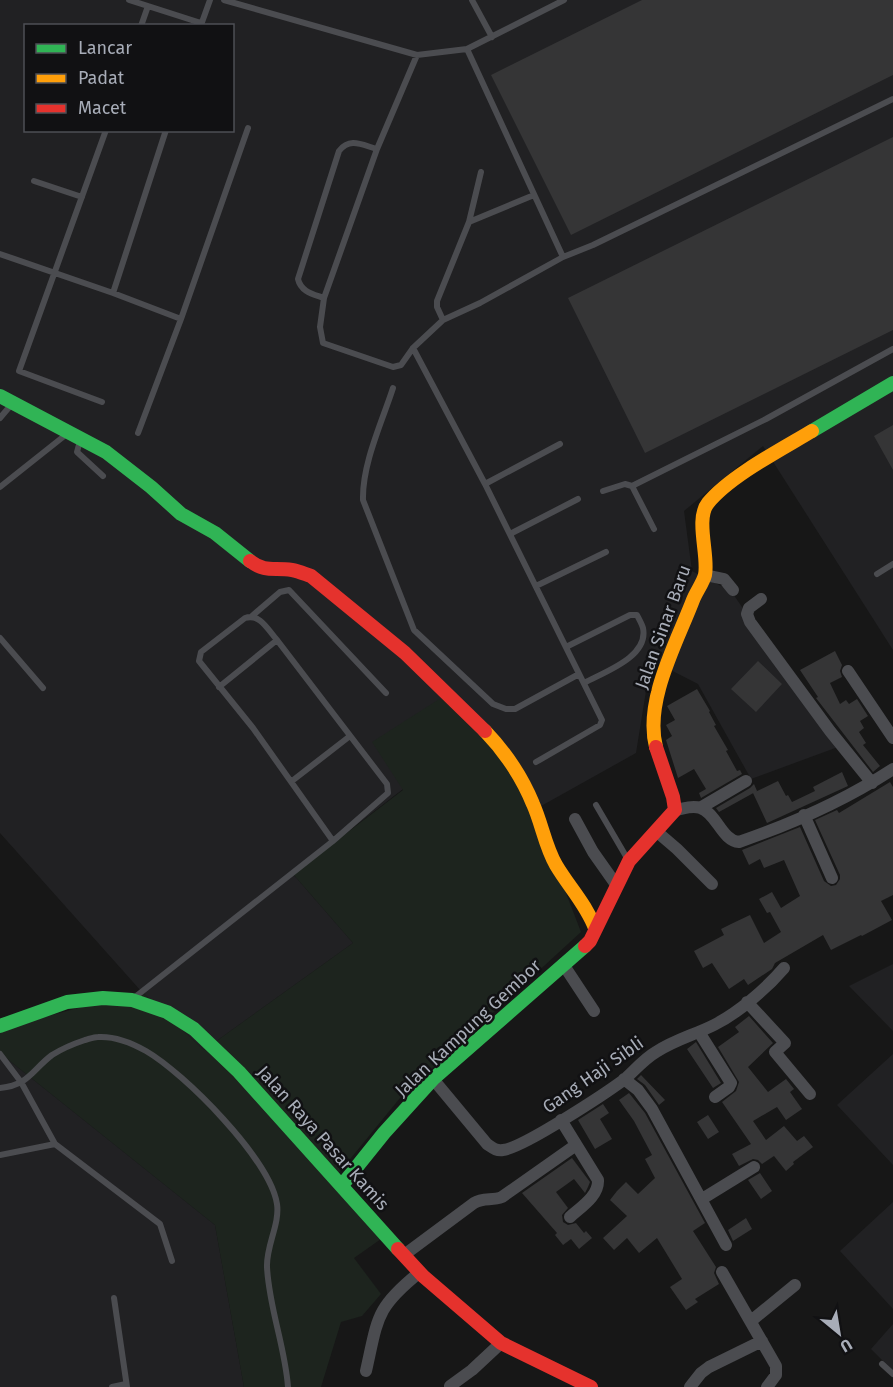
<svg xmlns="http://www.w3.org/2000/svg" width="893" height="1387" font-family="'Fira Sans',sans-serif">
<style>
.built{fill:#212123;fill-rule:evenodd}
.green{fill:#1d241e}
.building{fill:#353536}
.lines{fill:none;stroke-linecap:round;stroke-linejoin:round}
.lane{stroke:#4b4c50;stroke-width:6}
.street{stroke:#4b4c50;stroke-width:12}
.fast{stroke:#30b455;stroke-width:14}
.slow{stroke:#ff9f0a;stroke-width:14}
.jam{stroke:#e5322d;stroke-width:14}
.labels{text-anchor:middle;stroke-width:5;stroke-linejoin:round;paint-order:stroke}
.street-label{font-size:18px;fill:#a8adb8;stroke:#111113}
</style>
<rect width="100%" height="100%" fill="#171717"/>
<path class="built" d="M0 0H893V650L763 446 684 511 692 571 731 591 838 747 751 779 698 684 651 660 636 753 534 810 403 789 293 874 353 943 204 1050 141 991 0 833ZM26 26H232V130H26Z
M893 964V1031L849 986Z
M0 1053 215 1225 244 1387H0Z
M893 1054V1165L837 1105Z
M893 1202V1309L840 1251Z
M893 1324V1371L871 1349Z"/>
<path class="green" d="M444 696 495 744 534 810 581 932 400 1098 333 1180 381 1239 354 1258 381 1294 362 1316 341 1322 321 1387H244L215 1225 0 1053V1029L141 991 204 1050 353 943 293 874 403 790 372 742Z"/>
<path class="building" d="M642 0H893V75L571 235 491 75Z
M893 137V330L645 453 568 298Z
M893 425V470L874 436Z
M835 651 842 665 840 671 842 677 830 683 840 704 846 700 849 704 857 699 868 716 860 721 864 728 859 732 866 743 863 745 880 766 873 772 816 698 818 697 800 670Z
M758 661 782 684 756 712 731 689Z
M697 689 710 711 709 712 716 725 714 726 728 750 726 751 737 771 740 770 742 774 701 798 699 793 706 789 694 769 678 778 666 740 672 736 666 725 675 720 667 706Z
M842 772 848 786 767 823 753 793 778 781 786 796 788 795 792 802 815 791 813 787Z
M890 782 893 787V895L881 901 892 920 862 936 861 935 831 950 823 935 775 963 772 969 748 985 744 979 729 989 712 963 703 968 694 951 724 935 721 929 731 924 750 915 764 943 781 932 770 912 767 913 759 899 772 892 781 908 800 896 784 860 764 868 760 859 749 865 742 850 800 827 824 881 831 886 836 885 840 879V875L815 820 837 810 839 813Z
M754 784 757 791 719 812 716 808 750 788Z
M749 1016 773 1043 748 1067 768 1092 786 1079 794 1089 790 1092 802 1109 786 1120 777 1107 753 1121 766 1140 784 1126 797 1141 804 1136 813 1147 793 1162 794 1164 786 1171 774 1156 762 1164 758 1160 753 1159 739 1166 732 1154 751 1144 722 1102 736 1091 739 1082 718 1047 739 1032 735 1027Z
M696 1042 721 1083 713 1088 687 1049Z
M641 1075 665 1100 659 1105 645 1085 637 1079Z
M629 1093 645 1113 705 1223 693 1231 716 1267 714 1273 719 1284 695 1299 698 1302 686 1310 670 1287 682 1279 657 1238 639 1253 627 1238 614 1250 603 1238 627 1216 610 1200 617 1191 626 1182 638 1194 655 1178 645 1159 652 1155 634 1121 619 1100Z
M603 1104 609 1113 600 1119 612 1139 595 1149 578 1120Z
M708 1115 719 1132 708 1139 697 1122Z
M572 1158 590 1182 588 1187 585 1193 574 1179 556 1192 568 1208 562 1215 563 1222 568 1225 576 1223 584 1233 586 1231 592 1238 579 1249 571 1239 563 1245 555 1235 557 1233 522 1193Z
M760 1173 772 1191 761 1199 748 1180Z
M746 1218 752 1229 733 1241 728 1230Z"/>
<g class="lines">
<path class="lane" d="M129 0 201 23
M224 0 417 55 467 49 564 0
M472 0 492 37
M201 25 210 0
M141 26 148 6
M467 49 563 257
M417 55 377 149 324 298 320 327 323 343 393 367 401 365 413 348 443 320 480 303 563 257 593 245 893 99
M34 181 82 197
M469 222 534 195
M0 254 113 293 181 319
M113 293 166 130
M324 298C313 294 301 292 298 279L339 151C350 137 362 145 377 149
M443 320 437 307V301L469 222 481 172
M413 348 485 484 602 720 600 725 536 762
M393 388C382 422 362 464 363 500L414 630 493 704 506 709H515L579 674
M102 402 19 371 106 130
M0 418 11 405
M138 433 181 319 248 128
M80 441 77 452 103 476
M485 484 560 444
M632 486 654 529
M0 487 68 433
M603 491 625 484 632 486 766 419 893 349
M510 534 578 499
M877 574 893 564
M536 586 606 552
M252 616 280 592 289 590 386 693
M0 638 43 688
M566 647 630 615H637C639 619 642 624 643 628 649 657 604 672 584 683
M219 687 277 640
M292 781 350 736
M596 805 627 858
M135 997 333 841 388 793 387 784 277 640C268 630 260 613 245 618L201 652 199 661 253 728 333 841
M0 1054 21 1082 55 1144 160 1224 172 1261
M0 1088C29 1085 32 1070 52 1055 63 1048 73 1044 85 1040 89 1039 94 1037 98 1037 114 1036 132 1043 146 1051 184 1073 270 1159 277 1204 280 1224 266 1246 267 1267 269 1308 285 1346 288 1387
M0 1155 55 1144
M114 1298 127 1387
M882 1364 893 1374
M112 1387 126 1384"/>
<path class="street" d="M705 575 724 579 733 590
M761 599 749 608 747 614 750 622 830 731 872 783
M848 671 893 738
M700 808 746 781
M675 810C683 809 692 805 700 808 716 812 722 841 739 842 791 824 847 799 893 769
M804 815 832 878
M575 819 593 852 617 886
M656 831 677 849 712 884
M563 964 594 1011
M747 1002 785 1043 775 1052 810 1094
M699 1032 731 1083 729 1087 715 1097
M433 1079 487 1144C493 1148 496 1151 503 1150 523 1148 606 1093 625 1079 635 1070 644 1059 656 1052 674 1040 694 1035 714 1025 738 1013 766 989 784 968
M624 1079 638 1090 652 1109 726 1245
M561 1120 598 1180C599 1196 581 1207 570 1217
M702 1199 754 1167
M404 1255 474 1203C483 1197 492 1201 502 1197L576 1145
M722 1272 776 1366V1375L767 1387
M751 1321 795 1285
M366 1371C378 1318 375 1308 420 1272
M450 1386 472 1370 501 1343
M690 1387 701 1373 709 1367 762 1341"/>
<path class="fast" d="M0 396 106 452 151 487 181 514 215 533 250 561
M812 431 893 383
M0 1026 67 1002 103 998 132 1000 167 1012 194 1029 239 1072 398 1249
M343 1184 384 1133 433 1079 585 946"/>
<path class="slow" d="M485 731C505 752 522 777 533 804 542 824 545 846 556 865 569 887 586 904 595 928
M656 747C644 701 677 642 693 600 696 592 703 583 705 575 709 556 695 519 708 503 730 476 782 449 812 431"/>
<path class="jam" d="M250 561C266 573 274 567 292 570 298 571 305 574 311 576L405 653 485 731
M585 946 590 941 629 861 675 810 673 797 656 747
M398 1249 423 1276 501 1343 591 1387"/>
</g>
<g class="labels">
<g class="street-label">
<text transform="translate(663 627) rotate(-70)" y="6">Jalan Sinar Baru</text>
<text transform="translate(468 1028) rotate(-43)" y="6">Jalan Kampung Gembor</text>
<text transform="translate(593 1075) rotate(-35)" y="6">Gang Haji Sibli</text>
<text transform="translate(323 1138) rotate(48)" y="6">Jalan Raya Pasar Kamis</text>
</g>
</g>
<rect x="24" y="24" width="210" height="108" fill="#111113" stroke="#4d4f55" stroke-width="1.5"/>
<rect x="36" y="44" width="30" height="9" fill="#30b455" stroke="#4d4f55" stroke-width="1.5"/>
<text x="78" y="54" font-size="18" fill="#a8adb8">Lancar</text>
<rect x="36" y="74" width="30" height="9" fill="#ff9f0a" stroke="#4d4f55" stroke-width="1.5"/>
<text x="78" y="84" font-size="18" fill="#a8adb8">Padat</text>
<rect x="36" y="104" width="30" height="9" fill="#e5322d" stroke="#4d4f55" stroke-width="1.5"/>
<text x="78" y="114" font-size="18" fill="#a8adb8">Macet</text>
<g transform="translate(839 1333) rotate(150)" stroke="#111113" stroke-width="4.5" paint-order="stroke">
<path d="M0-4.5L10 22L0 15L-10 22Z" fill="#a8adb8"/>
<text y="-9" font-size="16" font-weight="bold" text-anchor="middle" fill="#a8adb8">U</text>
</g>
</svg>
